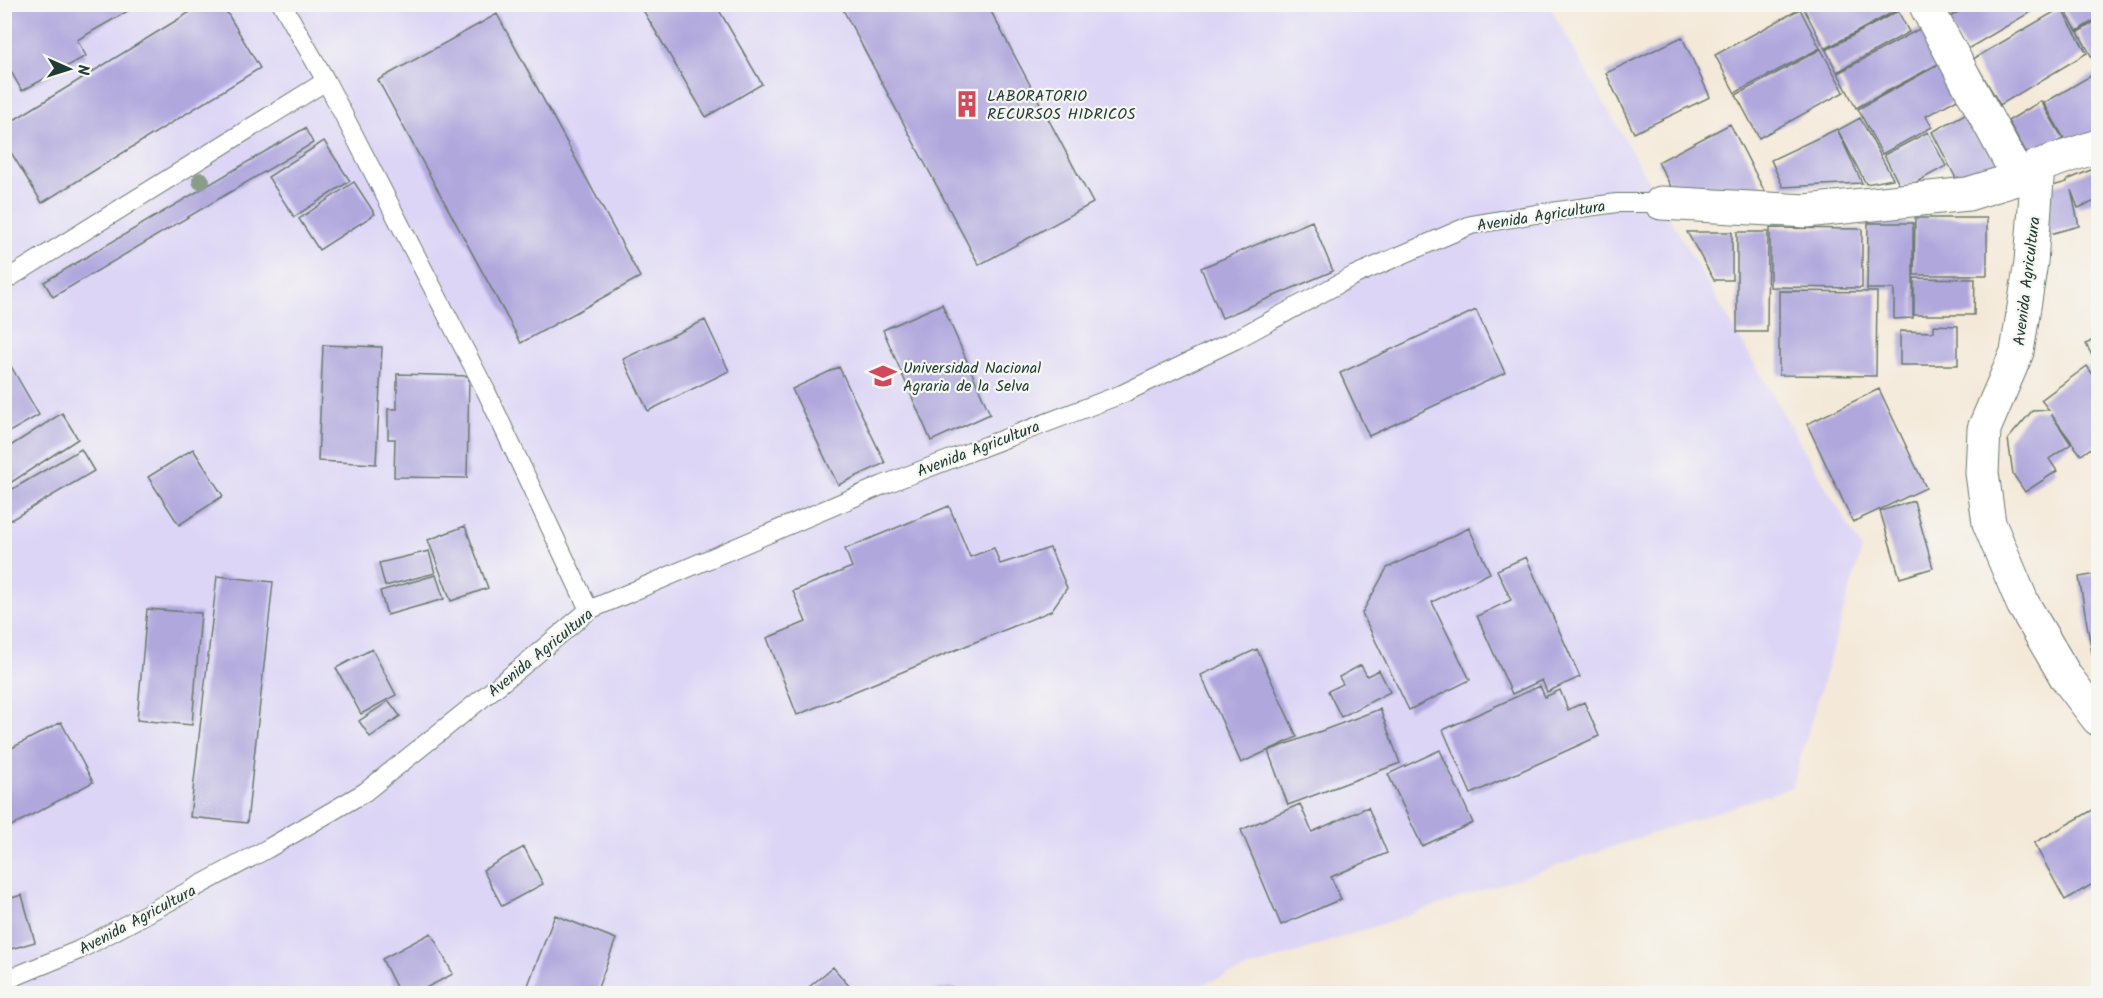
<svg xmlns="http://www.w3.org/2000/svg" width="2103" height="998" font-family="Kalam,sans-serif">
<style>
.built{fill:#dcd5f6}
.building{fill:#b0a7dd}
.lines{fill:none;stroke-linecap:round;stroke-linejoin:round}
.lane-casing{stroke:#6a796d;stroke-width:20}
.street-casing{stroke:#6a796d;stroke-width:35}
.lane{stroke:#fff;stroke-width:18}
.street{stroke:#fff;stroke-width:33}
.tree{fill:#8b9d8a}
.labels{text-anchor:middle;stroke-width:4.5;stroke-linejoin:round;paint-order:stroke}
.poi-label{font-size:16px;fill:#1f3d34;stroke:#f6f6f2;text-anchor:start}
.street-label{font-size:16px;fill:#1f3d34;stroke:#f6f6f2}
</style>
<rect width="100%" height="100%" fill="#f6f6f2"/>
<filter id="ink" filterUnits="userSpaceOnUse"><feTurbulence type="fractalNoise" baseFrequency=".0167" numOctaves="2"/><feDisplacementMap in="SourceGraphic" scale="12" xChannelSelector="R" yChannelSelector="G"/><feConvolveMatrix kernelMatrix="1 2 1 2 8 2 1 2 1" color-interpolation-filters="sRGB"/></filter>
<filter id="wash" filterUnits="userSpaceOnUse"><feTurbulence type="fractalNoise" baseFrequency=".008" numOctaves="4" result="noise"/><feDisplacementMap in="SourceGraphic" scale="24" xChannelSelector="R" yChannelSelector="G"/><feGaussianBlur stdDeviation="1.35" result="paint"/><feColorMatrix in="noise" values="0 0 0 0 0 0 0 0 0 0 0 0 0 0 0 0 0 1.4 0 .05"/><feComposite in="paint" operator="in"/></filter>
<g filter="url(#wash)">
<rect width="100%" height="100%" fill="#f4e9d8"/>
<path class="built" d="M5 5H1549L1639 165 1862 549 1792 787 1175 993 5 994Z"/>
<g id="blocks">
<path class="building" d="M4 4H140L77 40 86 56 22 91 4 59Z
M203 4H222L260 68 42 203 4 141V126Z
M840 4H987L1093 203 979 265Z
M1813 4H1908L1825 49 1804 9Z
M1971 4H2044L1966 50 1947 19Z
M2061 4H2098V18L2077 31Z
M640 5H716L762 84 706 117Z
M2061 8 2087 53 2000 105 1973 59Z
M1800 9 1820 48 1735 93 1715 55Z
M1898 11 1909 32 1837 72 1826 50Z
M497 14 640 277 521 343 378 80Z
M2098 20V68L2078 32Z
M1921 28 1940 63 1856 108 1838 73Z
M1682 37 1710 97 1634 133 1606 73Z
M1821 49 1844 92 1759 138 1736 95Z
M1945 61 1963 96 1926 116 1932 127 1882 154 1858 109Z
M2097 72 2098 143 2070 149 2044 103Z
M2041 101 2063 139 2030 159 2008 121Z
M1974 109 2005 167 1962 190 1932 132Z
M1860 118 1893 179 1866 184 1838 130Z
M1730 124 1769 200 1679 202 1658 162Z
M305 128 313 143 53 297 44 282Z
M1837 129 1862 183 1783 187 1771 160Z
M1928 132 1946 166 1902 190 1884 155Z
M324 141 350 181 294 217 268 177Z
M2098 167V200L2078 208 2071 190 2079 226 2039 237 2042 189 2067 182V180Z
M354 182 375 214 319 250 299 219Z
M1915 218H1987V275H1914Z
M1312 221 1333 271 1222 318 1201 268Z
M1868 223H1913V318L1894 319V289H1867Z
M1770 228 1862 229V288L1770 287Z
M1687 232H1732V280H1714Z
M1737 232H1768L1767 332H1737Z
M1914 278 1975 279 1974 315H1914Z
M1779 291 1877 292 1876 376 1779 375Z
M942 304 990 414 931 441 883 330Z
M1476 310 1505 373 1369 436 1340 373Z
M705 320 729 371 648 411 623 359Z
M1934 325 1958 326V365H1900V331L1934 332Z
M2098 337V367L2086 344Z
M323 345 382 347 376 464 318 461Z
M8 361 39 415 4 435V364Z
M2087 366 2098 382V443L2081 455 2051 414 2071 444 2049 459 2057 471 2025 492 2013 474 2008 439 2032 411 2049 410 2041 400Z
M839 367 885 463 838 485 792 389Z
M397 374 469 376 467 478 394 477 395 439H388V409H397Z
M1879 389 1926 488 1853 522 1807 424Z
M62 413 78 439 4 487V450Z
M81 449 94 471 9 521 4 513V494Z
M193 449 223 496 179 525 148 477Z
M1914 501 1933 568 1900 578 1880 511Z
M949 506 970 557 994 548 1000 564 1050 548 1067 588 1051 611 797 715 767 638 806 622 793 591 852 567 845 549Z
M465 526 488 588 451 601 428 540Z
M1469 528 1490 573 1432 602 1470 680 1409 710 1362 613 1387 568Z
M429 551 435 573 385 586 379 563Z
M1526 557 1580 677 1547 692 1542 680 1512 694 1477 616 1511 600 1497 570Z
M2098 574V653L2092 654 2079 577Z
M436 575 444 599 387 615 380 591Z
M217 576 273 582 247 823 190 817Z
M147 609 201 613 192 725 137 720Z
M372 649 396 695 361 714 336 668Z
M1257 649 1297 737 1241 763 1201 675Z
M1361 665 1367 676 1379 670 1390 692 1341 717 1328 691 1343 684 1339 677Z
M1540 686 1545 697 1560 690 1568 710 1584 702 1599 736 1471 794 1443 730Z
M389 701 400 716 370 737 359 721Z
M1380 709 1400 763 1288 805 1268 751Z
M61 722 93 782 4 830V752Z
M1440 750 1473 823 1422 846 1388 774Z
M1300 804 1312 832 1368 807 1387 853 1331 877 1341 899 1281 925 1241 830Z
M2098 807V828L2097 829 2098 832V881L2065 900 2034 843Z
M524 847 543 884 502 906 483 870Z
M22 895 35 942 4 951V900Z
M555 915 616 939 596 993H525Z
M431 933 453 974 416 993H399L382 959Z
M833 967 855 993H815L809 987Z
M952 987 953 993H926Z"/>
</g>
</g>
<g filter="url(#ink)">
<use href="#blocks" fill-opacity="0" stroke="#6a796d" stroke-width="1.5"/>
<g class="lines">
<defs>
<path id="lane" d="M282 4 326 81 486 391 589 610
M4 281 326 81
M4 981 79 950 267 849 365 792 520 668 589 610 883 485 1122 394 1235 340 1355 275 1471 225 1536 214 1617 203H1661"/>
<path id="street" d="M1927 8 2019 178
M2038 166 2031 262 2017 352 1984 429 1982 473 1989 523 2023 604 2066 677 2098 719
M1661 203 1806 211 1968 194 2019 178 2038 166 2098 146"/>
</defs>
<use href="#lane" class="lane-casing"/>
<use href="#street" class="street-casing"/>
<use href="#lane" class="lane"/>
<use href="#street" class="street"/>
</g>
<circle class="tree" cx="201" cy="181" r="9"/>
</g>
<defs>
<symbol id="building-bare" viewBox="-9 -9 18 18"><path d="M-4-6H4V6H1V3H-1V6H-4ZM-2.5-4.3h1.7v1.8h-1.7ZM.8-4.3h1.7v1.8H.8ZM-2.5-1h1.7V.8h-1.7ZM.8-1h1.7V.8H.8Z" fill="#d1495b" stroke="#f6f6f2" stroke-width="2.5" paint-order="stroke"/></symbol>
<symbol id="university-bare" viewBox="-9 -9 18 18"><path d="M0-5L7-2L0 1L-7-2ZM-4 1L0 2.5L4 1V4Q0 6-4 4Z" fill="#d1495b" stroke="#f6f6f2" stroke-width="2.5" paint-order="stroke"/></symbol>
</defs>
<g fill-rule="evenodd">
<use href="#building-bare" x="948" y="85" width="38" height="38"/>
<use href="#university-bare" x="864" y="357" width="38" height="38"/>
</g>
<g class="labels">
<g class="poi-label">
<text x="987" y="101">LABORATORIO<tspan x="987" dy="18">RECURSOS HIDRICOS</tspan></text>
<text x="903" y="373">Universidad Nacional<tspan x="903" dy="18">Agraria de la Selva</tspan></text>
</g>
<g class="street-label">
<text transform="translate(1541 215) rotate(-9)" y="6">Avenida Agricultura</text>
<text transform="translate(2026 281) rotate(-83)" y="6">Avenida Agricultura</text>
<text transform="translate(978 448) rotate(-21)" y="6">Avenida Agricultura</text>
<text transform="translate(540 652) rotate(-39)" y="6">Avenida Agricultura</text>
<text transform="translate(137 919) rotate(-28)" y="6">Avenida Agricultura</text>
</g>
</g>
<rect width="2103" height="998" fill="none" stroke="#f6f6f2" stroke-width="24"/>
<g transform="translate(69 69) rotate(93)" stroke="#f6f6f2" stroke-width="4.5" paint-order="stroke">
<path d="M0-4.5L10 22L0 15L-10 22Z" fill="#1f3d34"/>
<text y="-9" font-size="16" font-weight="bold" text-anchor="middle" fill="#1f3d34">N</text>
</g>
</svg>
